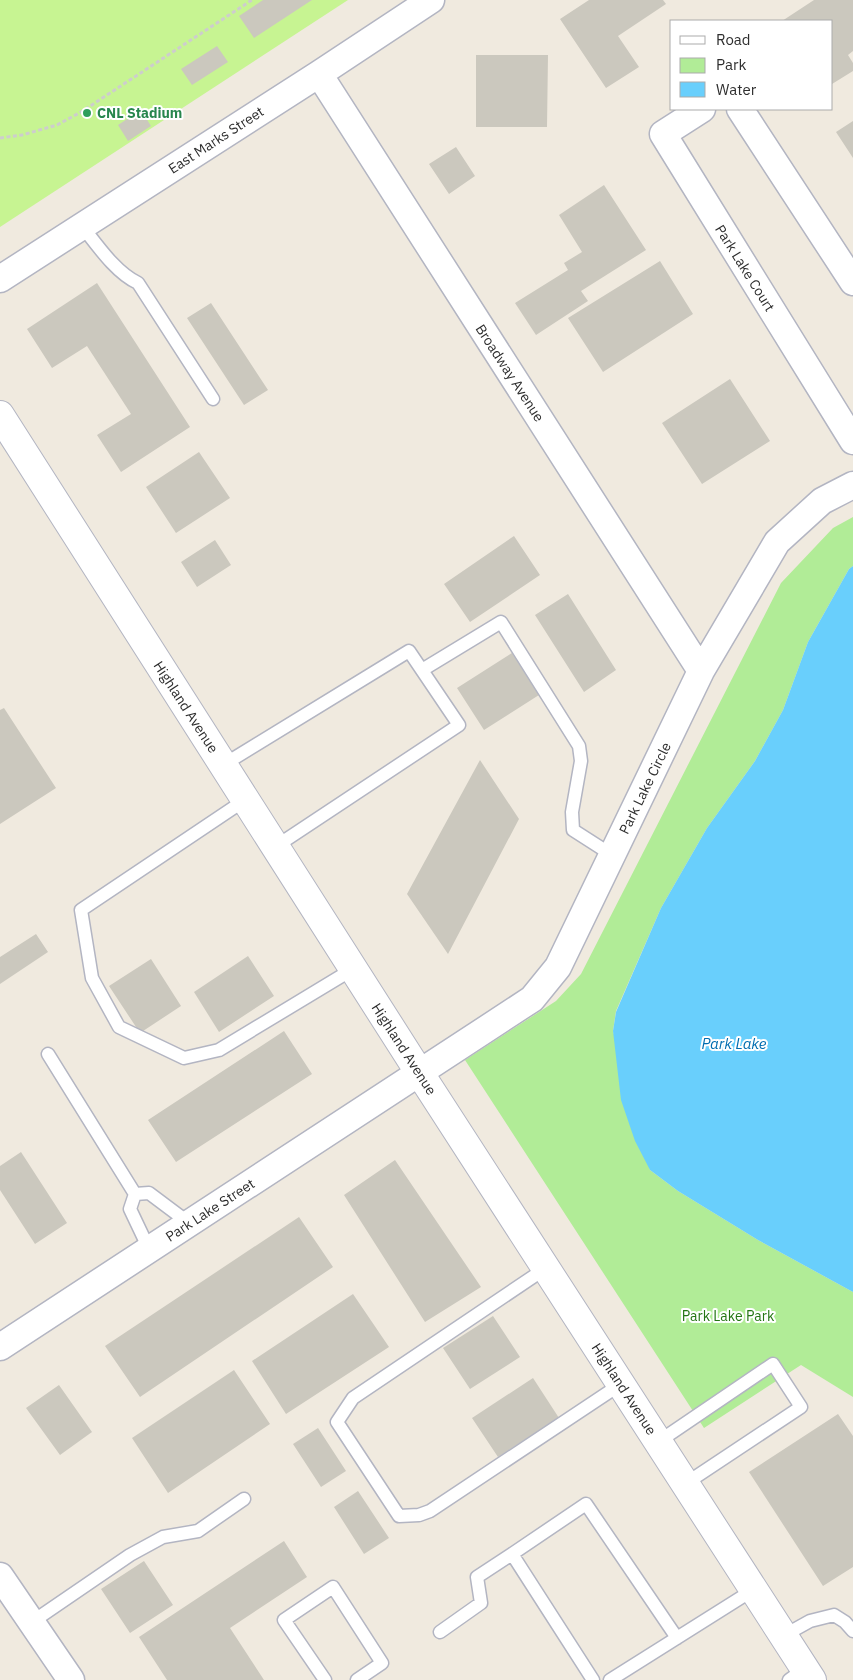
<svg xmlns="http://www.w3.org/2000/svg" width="853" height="1680" font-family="'IBM Plex Sans',sans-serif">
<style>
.green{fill:#b1ec97}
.pitch{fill:#c7f492}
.water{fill:#69cffc}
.building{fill:#cbc8be}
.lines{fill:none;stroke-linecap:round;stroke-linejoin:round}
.lane-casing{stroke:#b3b5c2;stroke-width:15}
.street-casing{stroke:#b3b5c2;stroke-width:29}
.secondary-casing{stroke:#b3b5c2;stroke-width:30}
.path{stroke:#cdcdcd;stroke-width:3;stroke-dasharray:4 2.5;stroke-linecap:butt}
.lane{stroke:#fff;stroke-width:12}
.street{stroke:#fff;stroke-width:26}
.secondary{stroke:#fff;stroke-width:28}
.leisure-dot{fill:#2e9e5b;stroke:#fff;stroke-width:2}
.labels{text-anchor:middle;stroke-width:4;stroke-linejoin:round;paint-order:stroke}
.leisure-label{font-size:14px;font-weight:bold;fill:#27864d;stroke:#fff;text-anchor:start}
.street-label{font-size:14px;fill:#2e2e2e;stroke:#fff}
.park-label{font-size:14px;fill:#247513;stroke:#fff}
.water-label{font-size:15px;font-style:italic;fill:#006db0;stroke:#fff}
</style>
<rect width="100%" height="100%" fill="#f0eadf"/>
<path class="green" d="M853 517V566L849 569 808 642 783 710 755 761 707 828 661 908 616 1011 613 1031 650 1170 678 1191 758 1240 853 1292V1397L801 1365 704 1428 465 1060 556 1001 581 974 781 583 833 528Z"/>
<path class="pitch" d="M0 0H348L0 227Z"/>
<path class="water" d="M853 566V1292L758 1240 678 1191 650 1170 635 1141 621 1100 613 1031 616 1012 661 908 707 828 755 761 783 710 808 642 849 569Z"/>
<path class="building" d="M263 0H312L254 38 239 16Z
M589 0H663L666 4 618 36 639 67 606 88 560 19Z
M814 0H853V51L848 55 853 63V71L832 84V21H782Z
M217 46 228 62 192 85 181 69Z
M476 55H548L547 127H476Z
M141 110 151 126 128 141 118 125Z
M853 121V158L836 132Z
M456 147 475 176 449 194 429 164Z
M604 185 646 250 581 291 588 301 536 335 515 303 568 270 564 263 582 252 559 215Z
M660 261 693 314 603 372 568 318Z
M97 283 190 427 121 472 97 435 131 414 87 346 52 368 27 329Z
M211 303 268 390 244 405 187 318Z
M730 379 770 441 702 484 662 423Z
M199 452 230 498 176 533 146 487Z
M514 536 540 575 470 622 444 584Z
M215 540 231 565 197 587 181 562Z
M568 594 616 670 584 692 535 615Z
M512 653 539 695 484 730 457 688Z
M4 708 56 788 0 824V710Z
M480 760 519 819 448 954 407 894Z
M36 934 48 952 0 984V957Z
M248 956 274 996 219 1032 194 992Z
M151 959 181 1006 140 1033 109 986Z
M284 1031 312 1074 176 1162 148 1120Z
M21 1152 67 1223 35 1244 0 1190V1166Z
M395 1160 481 1287 425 1322 344 1195Z
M299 1217 333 1267 140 1397 105 1346Z
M353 1294 389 1347 286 1414 252 1361Z
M493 1316 520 1357 470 1389 443 1348Z
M234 1370 270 1424 168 1493 132 1438Z
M533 1378 559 1418 498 1457 472 1418Z
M59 1385 92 1432 60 1455 26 1408Z
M838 1414 853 1436V1567L823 1586 749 1472Z
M318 1428 346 1471 321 1487 293 1444Z
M358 1491 389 1538 364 1554 334 1507Z
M284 1541 307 1577 230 1628 264 1680H167L139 1637Z
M144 1561 173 1605 130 1633 101 1589Z"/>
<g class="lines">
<defs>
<path id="lane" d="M82 226C97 245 116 273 138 283L213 399
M422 670 501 622 579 746 581 761 572 812 573 830 612 855
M223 765 409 651 459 725 275 847
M245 800 81 910 92 978 119 1027 184 1058 219 1050 353 969
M48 1054 135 1194
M149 1249 130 1209 135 1194 149 1193 189 1223
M546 1268 353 1398 337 1422 399 1516 419 1515 430 1511 621 1384
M658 1442 773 1364 801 1407 685 1484
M32 1622 130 1555 163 1537 198 1531 244 1499
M440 1632 481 1603 477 1577 512 1554
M783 1636 810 1621 834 1615 845 1622 853 1631
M325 1680 284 1620 333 1587 382 1663 357 1680
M593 1680 512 1554 586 1504 677 1638
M610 1680 753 1590
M789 1680 804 1669"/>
<path id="street" d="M319 74 701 671
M702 109 663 134 853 441
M740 109 853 282
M0 279 319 74 431 0
M0 1347 532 999 558 967 701 671 777 542 822 501 853 485
M0 1576 71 1680"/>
<path id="secondary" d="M0 415 419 1072 812 1680"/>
</defs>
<use href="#lane" class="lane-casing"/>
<use href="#street" class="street-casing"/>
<use href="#secondary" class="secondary-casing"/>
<path class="path" d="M0 138 22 135 57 125 81 112 252 0"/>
<use href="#lane" class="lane"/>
<use href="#street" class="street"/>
<use href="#secondary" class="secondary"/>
</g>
<circle class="leisure-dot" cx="87" cy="113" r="5"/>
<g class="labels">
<g class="leisure-label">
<text x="97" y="118">CNL Stadium</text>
</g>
<g class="street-label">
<text transform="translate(216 140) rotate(-33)" y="5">East Marks Street</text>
<text transform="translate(745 268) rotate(58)" y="5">Park Lake Court</text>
<text transform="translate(510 373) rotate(57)" y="5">Broadway Avenue</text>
<text transform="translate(186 707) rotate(57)" y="5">Highland Avenue</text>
<text transform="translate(645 788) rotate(-64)" y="5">Park Lake Circle</text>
<text transform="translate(404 1049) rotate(57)" y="5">Highland Avenue</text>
<text transform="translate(210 1210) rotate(-33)" y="5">Park Lake Street</text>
<text transform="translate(624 1389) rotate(57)" y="5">Highland Avenue</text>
</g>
<g class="park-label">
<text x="728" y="1321">Park Lake Park</text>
</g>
<g class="water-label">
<text x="734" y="1049">Park Lake</text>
</g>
</g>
<rect x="670" y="20" width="162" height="90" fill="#ffffff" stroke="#ababab"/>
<rect x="680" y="36" width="25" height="8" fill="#ffffff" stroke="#ababab"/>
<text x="716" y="45" font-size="15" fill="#2e2e2e">Road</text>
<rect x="680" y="58" width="25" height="15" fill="#b1ec97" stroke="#ababab"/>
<text x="716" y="70" font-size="15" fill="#2e2e2e">Park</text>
<rect x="680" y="82" width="25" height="15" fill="#69cffc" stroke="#ababab"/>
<text x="716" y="95" font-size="15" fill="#2e2e2e">Water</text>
</svg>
